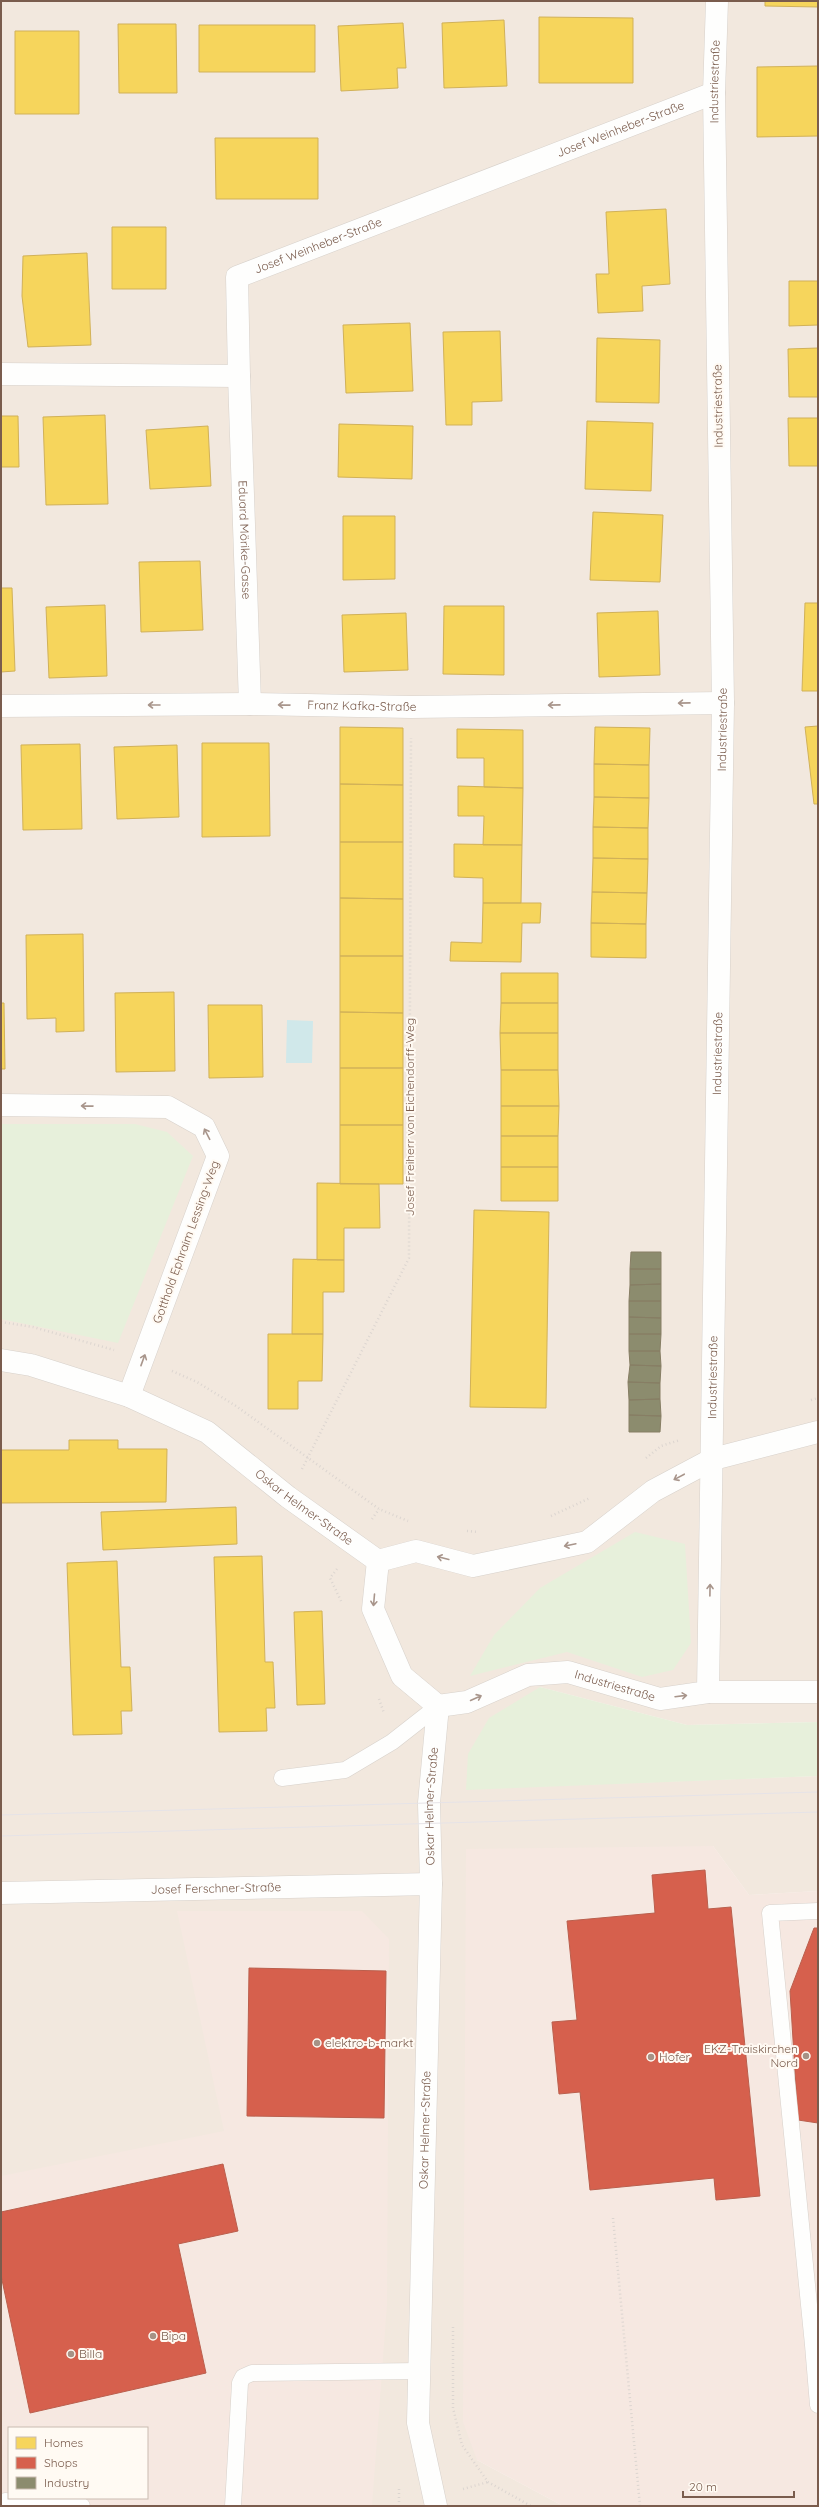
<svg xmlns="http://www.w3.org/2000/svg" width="819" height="2507" font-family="Quicksand,sans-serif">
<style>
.residential{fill:#f2e8de;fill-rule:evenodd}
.commercial{fill:#f6e8e1;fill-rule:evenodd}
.green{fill:#e7f0db}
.water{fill:#d0e8ea}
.homes{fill:#f6d55c;stroke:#d1b158}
.shops{fill:#d6604d;stroke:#ba5f4d}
.industry{fill:#8c8c6e;stroke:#877e64}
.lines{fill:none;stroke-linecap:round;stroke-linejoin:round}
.lane-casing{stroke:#d7d1cb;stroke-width:17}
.street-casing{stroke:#d7d1cb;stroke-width:23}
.path{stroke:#dcd5d0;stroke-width:2.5;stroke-dasharray:1 3;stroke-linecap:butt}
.lane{stroke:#fefefd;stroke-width:16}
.street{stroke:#fefefd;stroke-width:22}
.tram{stroke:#e6e3e7;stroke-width:1}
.oneway{stroke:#a8958b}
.poi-dot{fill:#a69286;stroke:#fffaf3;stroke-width:1.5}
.labels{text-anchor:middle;stroke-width:4;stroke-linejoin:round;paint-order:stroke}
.street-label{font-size:12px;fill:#7a5c4d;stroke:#fffaf3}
.poi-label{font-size:12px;fill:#7a5c4d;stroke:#fffaf3;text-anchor:start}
</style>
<rect width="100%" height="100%" fill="#f9f5f0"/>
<path class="residential" d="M1 1H818V1722L687 1725 540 1687 466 1789 818 1776V1891L749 1895 713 1846 477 2460 563 2506H1ZM9 2428H147V2498H9Z"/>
<path class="commercial" d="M713 1846 749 1895 818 1891V2506H563L477 2460 463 2422 466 1849Z
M177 1911H362L389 1939 387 2304 372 2506H1V2176L224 2131ZM9 2428H147V2498H9Z"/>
<path class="green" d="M1 1124H135L167 1132 193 1156 118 1343 1 1319Z
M635 1532 685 1544 691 1643 673 1670 642 1677 567 1652 470 1676 494 1635 540 1588Z
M540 1687 687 1725 818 1722V1776L466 1790 468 1754 489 1718Z"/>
<path class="water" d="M287 1020 313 1021 312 1063H286Z"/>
<path class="homes" d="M765 1H818V7L765 6Z
M539 17 633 18V83H539Z
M504 20 507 86 444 88 442 23Z
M403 23 406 68H397L398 88 341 91 338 26Z
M118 24H176L177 93H119Z
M199 25H315V72H199Z
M15 31H79V114H15Z
M818 66V136L757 137V67Z
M215 138H318V199H216Z
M666 209 670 284 642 286 643 311 598 313 596 274H609L606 212Z
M112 227H166V289H112Z
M87 253 91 345 28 347 22 296 23 256Z
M789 281H818V325L789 326Z
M410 323 413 391 346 393 343 325Z
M500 331 502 401 472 402V425H446L443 332Z
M597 338 660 340 659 403 596 402Z
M818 348V397H789L788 349Z
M105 415 108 504 46 505 43 417Z
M1 416H18L19 467H1Z
M788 418H818V466H789Z
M587 421 653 423 651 491 585 489Z
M339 424 413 426 412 479 338 477Z
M208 426 211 486 150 489 146 430Z
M593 512 663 515 660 582 590 580Z
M343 516H395V579L343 580Z
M200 561 203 630 141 632 139 562Z
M1 588H12L15 671 1 672Z
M805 603H818V691H802Z
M105 605 107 676 49 678 46 607Z
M444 606H504V675L443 674Z
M658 611 660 675 599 677 597 613Z
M406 613 408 670 344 672 342 615Z
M818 726V804H814L805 727Z
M340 727 403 728V785L340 784Z
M595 727 650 728 649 765 594 764Z
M457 729 523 730V788L484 787V758H457Z
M202 743H269L270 836 202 837Z
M80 744 82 829 23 830 21 745Z
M177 745 179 817 117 819 114 747Z
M594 764 649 765V798L594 797Z
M340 784 403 785V842H340Z
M458 786 523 788 522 845H483L484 816H458Z
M594 797 649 798 648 828 593 827Z
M593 827 648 828V859L593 858Z
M340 842H403V899L340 898Z
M454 844 522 845 521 903H483V878L454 877Z
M593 858 648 859 647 893 592 892Z
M592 892 647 893 646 924 591 923Z
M340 898 403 899V956H340Z
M483 903H541L540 923H522L521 962 450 961 451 942 482 943Z
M591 923 646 924V958L591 957Z
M83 934 84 1031 56 1032V1018L27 1019 26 935Z
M340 956H403V1013L340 1012Z
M501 973H558V1003H501Z
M174 992 175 1071 116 1072 115 993Z
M1 1003H4L5 1069H1Z
M501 1003H558V1033H500Z
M208 1005H262L263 1077 209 1078Z
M340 1012 403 1013V1068H340Z
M500 1033H558V1070H501Z
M340 1068H403V1125H340Z
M501 1070H558L559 1106H501Z
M501 1106H559L558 1136H501Z
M340 1125H403V1184H340Z
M501 1136H558V1167H501Z
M501 1167H558V1201H501Z
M317 1183 379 1184 380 1228H344V1260H317Z
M474 1210 549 1212 546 1408 470 1407Z
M293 1259 344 1260V1292H323V1334H292Z
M268 1334H323L322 1381H298V1409H268Z
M69 1440H118V1449H167L166 1502 1 1503V1450H69Z
M236 1507 237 1544 103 1550 101 1512Z
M262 1556 265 1662H273L275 1708H266L267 1731 219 1732 214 1557Z
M117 1561 121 1667H130L132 1711H121L122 1734 73 1735 67 1563Z
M322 1611 325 1704 297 1705 294 1612Z"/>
<path class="shops" d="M705 1870 708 1909 731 1907 760 2196 716 2200 714 2178 590 2190 580 2092 559 2094 552 2022 577 2020 567 1921 655 1913 652 1875Z
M814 1928H818V2123L798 2120 790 1991Z
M249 1968 386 1971 384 2118 247 2116Z
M223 2164 238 2231 178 2244 206 2373 30 2413 1 2275V2212Z"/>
<path class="industry" d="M631 1252H661V1269H630Z
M630 1269H661V1284L630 1285Z
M661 1284V1301H629L630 1285Z
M629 1301H661V1318L629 1317Z
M629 1317 661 1318V1334H629Z
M629 1334H661L660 1351H629Z
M629 1351H660L661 1366 630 1365Z
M630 1365 661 1366 660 1383 628 1382Z
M628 1382 660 1383V1399L629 1400Z
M660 1399 661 1416 629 1415V1400Z
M629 1415 661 1416 660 1432H629Z"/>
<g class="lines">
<defs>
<path id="lane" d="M282 1778 345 1770 392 1742 438 1706
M818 2343 813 2345 818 2405
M813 2345 770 1913 818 1911
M4 2506 5 2501 82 2506
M233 2506 240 2383 243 2377 252 2373 420 2371"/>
<g id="street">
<path id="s1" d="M1 374 239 376 237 277 714 93"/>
<path id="s2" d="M239 376 250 704"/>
<path id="s3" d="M1 706 250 704 411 707 723 703"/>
<path d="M1 1105 168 1107 204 1127 218 1156 129 1396"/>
<path id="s4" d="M1 1360 31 1365 129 1396 207 1432 288 1497 378 1561"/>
<path d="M378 1561 416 1551 473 1566 587 1542 653 1491 713 1459 818 1432"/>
<path d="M378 1561 373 1609 402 1676 438 1706"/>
<path d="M708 1692H818"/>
<path id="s5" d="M438 1706 467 1702 528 1675 568 1672 660 1699 708 1692 723 703 714 93 717 1"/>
<path id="s6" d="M1 1893 431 1884"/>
<path id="s7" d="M436 2506 418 2423 431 1884 429 1803 438 1706"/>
</g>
</defs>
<use href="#lane" class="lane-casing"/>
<use href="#street" class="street-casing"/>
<path class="path" d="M1 1322 33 1327 114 1350
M172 1371 197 1382 236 1406 379 1509 408 1521
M811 1400 818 1398
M646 1458 661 1446 680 1440
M302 1469 409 1258 411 738
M551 1516 590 1498
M372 1519 379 1509
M467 1531 478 1532
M337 1569 330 1578 342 1603
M379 1699 384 1713
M613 2218 640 2506
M453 2327V2408L462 2445 488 2482 531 2506
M399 2489V2506
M463 2489 488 2482"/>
<use href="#lane" class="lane"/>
<use href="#street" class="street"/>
<path class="tram" d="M1 1815 818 1792
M1 1836 818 1812"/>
</g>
<defs><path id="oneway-shaft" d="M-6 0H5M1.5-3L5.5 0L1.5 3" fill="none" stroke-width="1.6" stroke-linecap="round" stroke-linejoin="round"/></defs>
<g class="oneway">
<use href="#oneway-shaft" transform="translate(684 703) rotate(179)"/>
<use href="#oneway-shaft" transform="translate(154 705) rotate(180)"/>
<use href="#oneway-shaft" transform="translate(284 705) rotate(-179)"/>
<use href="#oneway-shaft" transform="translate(554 705) rotate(179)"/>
<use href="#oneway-shaft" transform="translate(87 1106) rotate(-179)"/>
<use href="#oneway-shaft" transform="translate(207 1134) rotate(-117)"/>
<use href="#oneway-shaft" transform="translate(143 1360) rotate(-70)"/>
<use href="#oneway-shaft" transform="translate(679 1477) rotate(152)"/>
<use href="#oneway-shaft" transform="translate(570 1545) rotate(168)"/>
<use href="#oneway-shaft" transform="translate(443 1558) rotate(-166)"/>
<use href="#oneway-shaft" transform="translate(710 1590) rotate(-89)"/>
<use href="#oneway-shaft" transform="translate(374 1600) rotate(95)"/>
<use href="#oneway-shaft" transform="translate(681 1696) rotate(-7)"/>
<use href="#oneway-shaft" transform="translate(476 1698) rotate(-24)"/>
</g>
<g class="poi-dot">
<circle cx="317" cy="2043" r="4"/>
<circle cx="806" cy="2056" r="4"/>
<circle cx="651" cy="2057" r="4"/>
<circle cx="153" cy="2336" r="4"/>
<circle cx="71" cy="2354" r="4"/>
</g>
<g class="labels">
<g class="street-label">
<text dy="4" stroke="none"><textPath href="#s5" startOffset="1891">Industriestraße</textPath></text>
<text dy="4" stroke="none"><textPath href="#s1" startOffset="748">Josef Weinheber-Straße</textPath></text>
<text dy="4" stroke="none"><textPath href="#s1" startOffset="424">Josef Weinheber-Straße</textPath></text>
<text transform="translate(718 406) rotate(-91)" y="4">Industriestraße</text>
<text dy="4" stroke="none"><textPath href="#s2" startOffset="164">Eduard Mörike-Gasse</textPath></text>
<text dy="4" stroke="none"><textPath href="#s3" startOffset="361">Franz Kafka-Straße</textPath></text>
<text dy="4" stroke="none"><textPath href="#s5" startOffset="1243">Industriestraße</textPath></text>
<text dy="4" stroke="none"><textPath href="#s5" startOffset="919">Industriestraße</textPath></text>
<text transform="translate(410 1117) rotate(-90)" y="4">Josef Freiherr von Eichendorff-Weg</text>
<text transform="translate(186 1242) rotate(-70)" y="4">Gotthold Ephraim Lessing-Weg</text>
<text dy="4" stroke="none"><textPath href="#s5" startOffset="595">Industriestraße</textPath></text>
<text dy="4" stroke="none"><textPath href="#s4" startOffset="342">Oskar Helmer-Straße</textPath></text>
<text dy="4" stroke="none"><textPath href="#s5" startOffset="185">Industriestraße</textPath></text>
<text dy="4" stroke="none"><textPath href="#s7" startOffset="702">Oskar Helmer-Straße</textPath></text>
<text dy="4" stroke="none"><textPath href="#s6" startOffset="215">Josef Ferschner-Straße</textPath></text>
<text dy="4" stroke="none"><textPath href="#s7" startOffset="378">Oskar Helmer-Straße</textPath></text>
</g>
<g class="poi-label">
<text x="325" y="2047">elektro-b-markt</text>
<text x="798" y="2053" text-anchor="end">EKZ-Traiskirchen<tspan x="798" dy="14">Nord</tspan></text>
<text x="659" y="2061">Hofer</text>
<text x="161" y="2340">Bipa</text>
<text x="79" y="2358">Billa</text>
</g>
</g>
<rect width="819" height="2507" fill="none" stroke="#7a5c4d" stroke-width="4"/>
<rect x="8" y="2427" width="140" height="72" fill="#fffaf3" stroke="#cabbb1"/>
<rect x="16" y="2437" width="20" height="12" fill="#f6d55c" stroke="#cabbb1"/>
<text x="44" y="2447" font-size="12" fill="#7a5c4d">Homes</text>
<rect x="16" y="2457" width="20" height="12" fill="#d6604d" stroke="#cabbb1"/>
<text x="44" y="2467" font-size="12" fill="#7a5c4d">Shops</text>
<rect x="16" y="2477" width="20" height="12" fill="#8c8c6e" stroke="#cabbb1"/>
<text x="44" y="2487" font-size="12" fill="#7a5c4d">Industry</text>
<path d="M683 2491v6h111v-6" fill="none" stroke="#7a5c4d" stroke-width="2"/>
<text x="689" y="2491" font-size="12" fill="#7a5c4d" stroke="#fffaf3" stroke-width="3" paint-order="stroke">20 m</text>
</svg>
